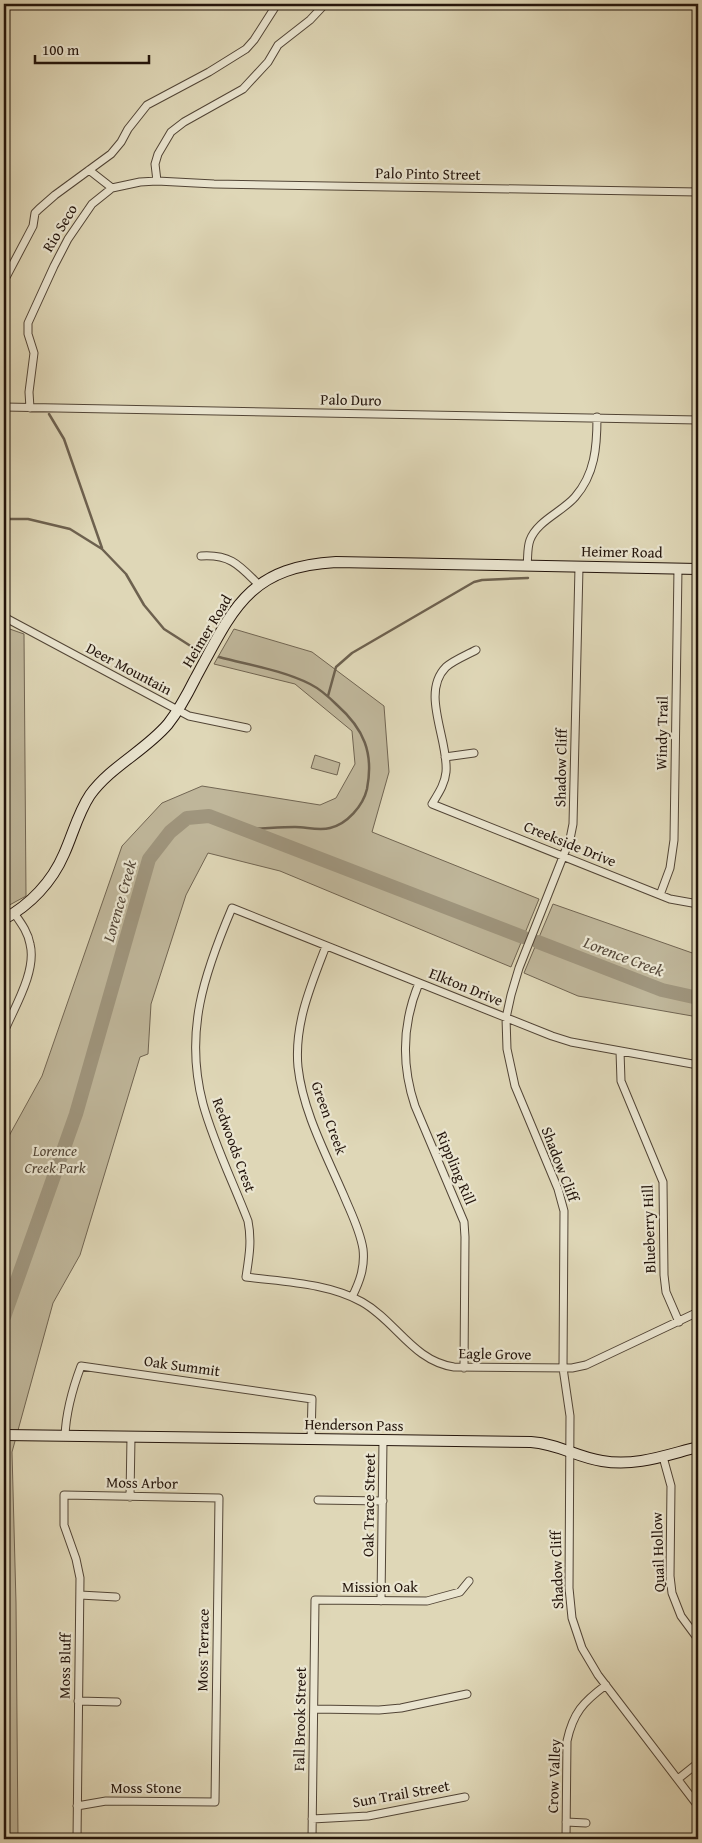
<svg xmlns="http://www.w3.org/2000/svg" width="702" height="1843" font-family="'Gentium Book Plus',serif">
<style>
.green{fill:#bfb69a;stroke:#716552}
.lines{fill:none;stroke-linecap:round;stroke-linejoin:round}
.stream{stroke:#6d614f;stroke-width:2.5}
.river{stroke:#9f957d;stroke-width:14}
.street-casing{stroke:#524536;stroke-width:9}
.secondary-casing{stroke:#23140b;stroke-width:12}
.street{stroke:#eae5d0;stroke-width:7}
.secondary{stroke:#eae5d0;stroke-width:10}
.labels{text-anchor:middle;stroke-width:4.5;stroke-linejoin:round;paint-order:stroke}
.street-label{font-size:15px;fill:#23140b;stroke:#eae5d0}
.park-label{font-size:15px;font-style:italic;fill:#524536;stroke:#eae5d0}
.water-label{font-size:16px;font-style:italic;fill:#554839;stroke:#eae5d0}
</style>
<rect width="100%" height="100%" fill="#dfd7b7"/>
<filter id="stains"><feTurbulence type="fractalNoise" baseFrequency=".004" numOctaves="4"/><feColorMatrix values="0 0 0 0 .2 0 0 0 0 .09 0 0 0 0 .02 0 0 0 .5 -.17"/></filter>
<radialGradient id="worn" r=".72"><stop offset=".6" stop-color="#630" stop-opacity="0"/><stop offset="1" stop-color="#630" stop-opacity=".3"/></radialGradient>
<path class="green" d="M4 627 24 634 26 896 4 908Z
M234 629 312 652 384 706 389 772 372 832 539 899 511 967 280 871 208 853 186 895 151 1004 148 1054 140 1057 80 1255 53 1303 12 1452 16 1603 18 1839H4V1145L42 1076 122 846 162 803 202 786 320 805 336 798 355 764 352 731 295 684 214 664Z
M315 755 340 763 337 775 311 768Z
M553 904 698 955V1017L578 996 524 973Z"/>
<g class="lines">
<path class="stream" d="M49 414 64 439 102 548
M4 519H28L70 529 102 549 126 574 144 605 164 629 200 652
M219 657C249 665 282 670 310 684 320 689 329 697 337 705 364 729 374 753 367 789 363 806 347 824 330 828 319 831 306 827 295 827 278 827 260 829 242 829
M328 696 336 667 352 653 474 582 482 580 528 578"/>
<path class="river" d="M538 942 662 990 698 998
M4 1317 76 1114 149 859 170 832 187 818 209 816 523 937"/>
<defs>
<path id="street" d="M89 170 112 188
M157 181 155 164 158 154 171 132 184 122 243 89 268 62 278 45 310 20 325 4
M4 281 33 226 35 213 39 209 55 195 111 154 121 142 128 129 147 105 209 72 246 49 254 40 277 4
M4 407 698 420
M30 408 29 392 34 353 28 334V323L54 266 68 239 92 204 112 188 140 182 157 181 214 184 698 192
M201 556C231 554 240 566 259 585
M527 566C528 558 527 548 530 540 537 521 562 512 575 497 595 474 597 447 597 417
M579 567 573 824 570 839 519 968 511 995 506 1018 507 1049 515 1086 558 1189 564 1211 563 1368 570 1416 569 1588 572 1618 582 1648 598 1675 698 1806
M4 617 189 716 247 728
M476 650C467 655 454 660 446 667 420 693 449 740 446 772 445 784 438 794 432 804L670 899 698 904
M445 757 474 753
M660 895 670 868 674 840 678 568
M326 946C311 985 294 1024 298 1067 303 1112 326 1154 344 1196 351 1213 360 1230 363 1249 365 1267 360 1281 352 1297
M419 983C402 1024 401 1064 415 1106L464 1222 465 1237 464 1368
M4 1032C14 1008 37 971 30 944 28 932 21 923 14 913
M620 1051 621 1081 663 1182 664 1275 666 1292 679 1322
M698 1065 571 1042 552 1036 232 908C204 974 184 1032 203 1104 214 1144 233 1182 248 1221 252 1241 249 1257 246 1277 284 1282 328 1283 362 1302 396 1321 413 1361 454 1367L572 1368 586 1365 698 1312
M65 1436C66 1411 72 1390 81 1366L312 1399 311 1439
M663 1457 671 1486 670 1576 672 1593 681 1616 698 1639
M130 1497 131 1437
M318 1500 383 1501
M80 1595 116 1597
M381 1601 383 1440
M78 1701 117 1702
M314 1709 379 1710 401 1708 467 1694
M678 1779 698 1763
M312 1819 368 1816 465 1797
M566 1822 586 1823
M77 1839 80 1578 76 1559 64 1525V1495L219 1498 215 1802 106 1801 77 1806
M312 1839 315 1600 427 1601 460 1592 469 1581
M566 1839 567 1741C573 1713 583 1702 606 1685"/>
<path id="secondary" d="M4 919C30 905 52 882 64 854 73 834 78 813 90 795 111 766 145 751 168 724 179 710 187 695 195 679 233 609 248 567 336 562L698 569
M4 1435 531 1442C559 1444 576 1457 602 1461 636 1467 666 1455 698 1447"/>
</defs>
<use href="#street" class="street-casing"/>
<use href="#secondary" class="secondary-casing"/>
<use href="#street" class="street"/>
<use href="#secondary" class="secondary"/>
</g>
<g class="labels">
<g class="street-label">
<text transform="translate(428 174) rotate(1)" y="5">Palo Pinto Street</text>
<text transform="translate(60 228) rotate(-59)" y="5">Rio Seco</text>
<text transform="translate(351 400) rotate(1)" y="5">Palo Duro</text>
<text transform="translate(622 552) rotate(1)" y="5">Heimer Road</text>
<text transform="translate(207 631) rotate(-59)" y="5">Heimer Road</text>
<text transform="translate(129 669) rotate(28)" y="5">Deer Mountain</text>
<text transform="translate(662 733) rotate(-89)" y="5">Windy Trail</text>
<text transform="translate(561 768) rotate(-89)" y="5">Shadow Cliff</text>
<text transform="translate(570 844) rotate(22)" y="5">Creekside Drive</text>
<text transform="translate(466 987) rotate(22)" y="5">Elkton Drive</text>
<text transform="translate(329 1118) rotate(70)" y="5">Green Creek</text>
<text transform="translate(234 1145) rotate(70)" y="5">Redwoods Crest</text>
<text transform="translate(560 1164) rotate(69)" y="5">Shadow Cliff</text>
<text transform="translate(456 1168) rotate(67)" y="5">Rippling Rill</text>
<text transform="translate(649 1229) rotate(-92)" y="5">Blueberry Hill</text>
<text transform="translate(495 1354) rotate(1)" y="5">Eagle Grove</text>
<text transform="translate(182 1366) rotate(8)" y="5">Oak Summit</text>
<text transform="translate(354 1425) rotate(1)" y="5">Henderson Pass</text>
<text transform="translate(142 1483) rotate(1)" y="5">Moss Arbor</text>
<text transform="translate(369 1505) rotate(-89)" y="5">Oak Trace Street</text>
<text transform="translate(658 1552) rotate(-92)" y="5">Quail Hollow</text>
<text transform="translate(557 1570) rotate(-92)" y="5">Shadow Cliff</text>
<text x="380" y="1592">Mission Oak</text>
<text transform="translate(203 1650) rotate(-89)" y="5">Moss Terrace</text>
<text transform="translate(65 1666) rotate(-89)" y="5">Moss Bluff</text>
<text transform="translate(300 1719) rotate(-89)" y="5">Fall Brook Street</text>
<text transform="translate(554 1776) rotate(-88)" y="5">Crow Valley</text>
<text x="146" y="1793">Moss Stone</text>
<text transform="translate(401 1794) rotate(-10)" y="5">Sun Trail Street</text>
</g>
<g class="park-label">
<text x="55" y="1156">Lorence<tspan x="55" dy="17">Creek Park</tspan></text>
</g>
<g class="water-label">
<text transform="translate(119 901) rotate(-74)" y="6">Lorence Creek</text>
<text transform="translate(624 956) rotate(21)" y="6">Lorence Creek</text>
</g>
</g>
<rect width="702" height="1843" fill="none" stroke="#dfd7b7" stroke-width="20"/>
<rect x="5" y="5" width="692" height="1833" fill="none" stroke="#23140b" stroke-width="2.5"/>
<rect x="10" y="10" width="682" height="1823" fill="none" stroke="#23140b"/>
<path d="M35 55v8h114v-8" fill="none" stroke="#23140b" stroke-width="2.5"/>
<text x="42" y="55" font-size="15" fill="#23140b" stroke="#eae5d0" stroke-width="4" paint-order="stroke">100 m</text>
<rect width="100%" height="100%" filter="url(#stains)"/>
<rect width="100%" height="100%" fill="url(#worn)"/>
</svg>
